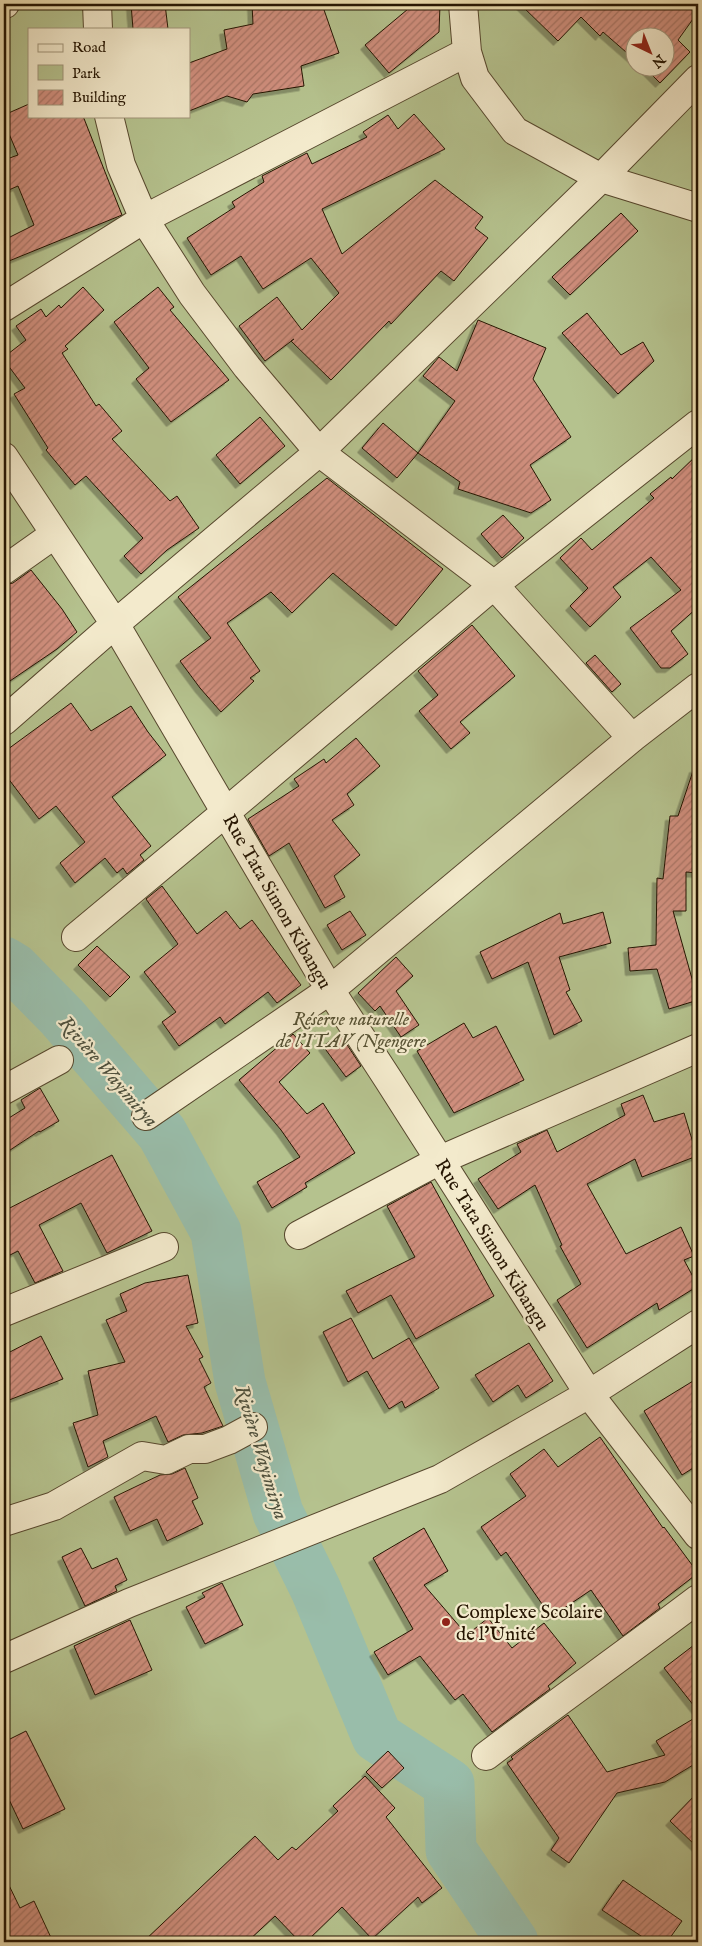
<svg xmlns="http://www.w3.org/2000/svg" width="702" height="1946" font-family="'IM FELL English',serif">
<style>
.park{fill:#b5c28e;stroke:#6d6c48;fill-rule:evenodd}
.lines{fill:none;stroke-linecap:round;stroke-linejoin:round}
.river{stroke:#99bdaa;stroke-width:51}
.building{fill:url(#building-hatch);stroke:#251502;filter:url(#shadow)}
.minor-casing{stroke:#57482e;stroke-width:30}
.minor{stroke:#f3eacc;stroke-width:28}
.poi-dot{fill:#8f2418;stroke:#f3eacc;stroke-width:2}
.labels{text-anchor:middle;stroke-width:4.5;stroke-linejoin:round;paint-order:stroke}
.street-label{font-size:19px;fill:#251502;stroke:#f3eacc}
.park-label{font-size:19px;font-style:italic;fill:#575233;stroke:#f3eacc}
.poi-label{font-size:19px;fill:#251502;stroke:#f3eacc;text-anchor:start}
.water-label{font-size:20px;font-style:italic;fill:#4e503d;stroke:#f3eacc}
</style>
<defs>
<pattern id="building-hatch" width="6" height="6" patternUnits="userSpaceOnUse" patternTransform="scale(1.25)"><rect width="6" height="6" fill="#d08f7e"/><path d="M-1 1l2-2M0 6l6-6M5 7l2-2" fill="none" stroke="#a97465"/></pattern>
<filter id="shadow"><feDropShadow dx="-4.5" dy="4.5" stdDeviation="0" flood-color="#0004"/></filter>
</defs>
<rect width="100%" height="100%" fill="#eddfb1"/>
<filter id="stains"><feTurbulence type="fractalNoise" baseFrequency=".004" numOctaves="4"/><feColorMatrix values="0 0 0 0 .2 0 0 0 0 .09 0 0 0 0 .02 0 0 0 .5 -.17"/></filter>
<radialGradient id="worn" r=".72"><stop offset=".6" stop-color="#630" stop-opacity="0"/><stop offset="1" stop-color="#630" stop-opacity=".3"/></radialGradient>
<path class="park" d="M4 4H698V1942H4ZM29 29H189V116H29ZM634 38H664V68H634Z"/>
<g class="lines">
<path class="river" d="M4 962 14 968 62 1017 162 1133 216 1232 240 1382 278 1513 316 1590 377 1737 449 1784 451 1850 513 1942"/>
</g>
<path class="building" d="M131 4H165L168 29H133Z
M252 4H322L339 53 301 66 304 86 253 94 247 102 227 96 189 111V63L227 49 224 30 253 24Z
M414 4H440L439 32 389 73 365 45Z
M520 4H698V12L678 40 690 52 660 83 645 68H664V38H634V59L603 32 600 36 581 17 558 41Z
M29 104V116H83L122 215 4 263V240L34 225 18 186 4 192V160L18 155 4 122V115Z
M414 114 445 149 322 209 342 254 435 180 483 217 475 228 488 238 454 281 441 271 391 324 389 321 331 380 291 341 294 339 265 361 239 326 277 297 302 330 339 293 311 258 263 289 241 256 211 275 187 238 235 207 232 202 264 182 262 176 307 153 312 164 367 137 363 132 388 115 398 129Z
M621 213 638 231 570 295 552 277Z
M83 287 104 310 65 346 68 349 62 353 96 406 99 404 122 431 112 439 170 501 177 496 199 528 167 550 141 574 124 556 143 538 86 476 75 485 46 450 48 448 14 394 25 388 4 360V357L26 340 16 326 41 309 46 317 59 305 61 308Z
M158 287 174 307 170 310 229 380 171 422 136 379 149 368 114 322Z
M587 313 621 355 643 342 654 361 618 394 562 333Z
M478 320 546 348 533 379 571 437 530 465 551 500 531 513 458 489 460 482 418 453 455 401 423 376 439 357 457 371Z
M260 417 285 446 240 484 216 455Z
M383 423 418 453 397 478 362 448Z
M698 454V610L697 608 671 631 688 654 670 668H661L630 628 681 590 651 557 613 587 621 597 590 627 570 606 588 588 560 558 581 538 592 550 654 498 650 494 671 477 672 479Z
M327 478 443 569 396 626 333 573 292 613 271 592 227 623 260 671 250 678 254 681 221 712 200 688 180 661 211 638 178 597Z
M503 515 524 538 502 558 481 534Z
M31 570 62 609 77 632 57 649 4 685V585L13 583Z
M472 625 515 676 460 722 470 733 451 749 419 711 438 695 418 671Z
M595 655 621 684 612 692 586 663Z
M71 703 91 731 131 706 148 732 166 755 112 797 151 846 140 855 144 860 127 874 123 868 117 873 105 858 75 883 60 863 85 842 56 806 39 819 4 773V752Z
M356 738 380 766 347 794 354 805 332 820 360 855 334 876 345 897 325 908 289 843 269 856 248 819 299 786 294 779 324 759 326 763Z
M694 768H698V873L686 872V911H673L698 1000 669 1009 657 969 630 971 628 948 656 945 657 878 663 879 670 816H678Z
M162 886 197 934 226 911 240 929 252 920 301 985 277 1003 268 992 225 1024 220 1017 179 1046 162 1022 176 1012 144 972 178 944 146 899Z
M350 911 366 935 342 950 327 925Z
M603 912 611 943 559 957 570 990 566 992 582 1021 554 1035 528 962 492 979 480 952 560 913 563 924Z
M97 946 130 977 110 997 78 965Z
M396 957 413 976 396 991 419 1025 401 1037 380 1006 375 1011 358 993Z
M464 1023 473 1038 496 1026 524 1080 454 1113 417 1051Z
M293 1034 310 1053 279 1082 307 1114 323 1103 355 1153 305 1183 307 1187 272 1208 257 1182 300 1157 281 1130 239 1080Z
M340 1034 361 1066 346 1077 323 1046Z
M40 1088 59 1121 40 1132 39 1131 4 1154V1121L25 1108 21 1100Z
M643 1095 654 1122 684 1113 697 1156 642 1177 635 1159 587 1184 626 1254 681 1227 694 1256 684 1260 698 1286 659 1310 657 1303 587 1348 557 1300 581 1284 560 1246 562 1245 535 1185 498 1209 478 1179 521 1152 517 1144 547 1130 557 1152 625 1115 621 1104Z
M112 1155 152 1231 107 1253 81 1203 39 1225 63 1271 35 1283 18 1251 4 1258V1211Z
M431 1182 494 1296 416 1339 391 1295 358 1313 346 1291 415 1257 387 1206Z
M188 1275 198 1323 186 1326 203 1357 199 1359 211 1383 204 1387 223 1426 202 1433 183 1435 168 1442 156 1416 103 1441 108 1457 88 1467 73 1423 98 1415 88 1371 125 1362 106 1320 127 1311 120 1294 145 1283Z
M351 1318 373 1359 409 1338 439 1388 405 1408 402 1401 389 1409 367 1371 348 1382 323 1332Z
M41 1336 63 1379 4 1402V1355Z
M529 1343 553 1381 526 1398 518 1385 493 1402 475 1375Z
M698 1378V1465L682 1475 644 1411Z
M600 1437 663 1528 664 1527 698 1573 658 1604 660 1608 623 1636 591 1590 551 1617 506 1552 501 1556 481 1527 526 1496 510 1474 544 1449 558 1467Z
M185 1468 198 1498 192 1501 203 1524 167 1541 157 1519 130 1531 114 1497 160 1475 172 1474Z
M424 1528 448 1571 424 1585 467 1635 488 1618 512 1648 544 1623 576 1663 548 1686 550 1689 492 1732 463 1694 455 1700 420 1656 388 1675 374 1652 413 1629 373 1558Z
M81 1548 92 1569 117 1558 127 1580 115 1586 117 1591 85 1606 62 1557Z
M222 1583 243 1625 205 1644 186 1607 205 1597 202 1593Z
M130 1620 152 1670 95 1695 74 1646Z
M698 1642V1711L664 1668Z
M568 1715 607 1772 665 1755 656 1741 698 1716V1762L665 1782 617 1793 569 1863 551 1850 559 1838 507 1763 513 1759 511 1757Z
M26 1731 65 1809 23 1829 4 1789V1742Z
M388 1751 404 1768 382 1788 366 1772Z
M365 1776 395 1808 386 1817 442 1888 422 1903 418 1897 372 1939 342 1907 306 1942H300L275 1916 247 1942H143L255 1836 278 1860 292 1847 296 1850 338 1811 333 1806Z
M698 1792V1848L670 1821Z
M4 1875 20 1908 34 1901 53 1942H4Z
M623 1880 682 1921 667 1942H650L602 1910Z"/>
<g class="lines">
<defs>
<path id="minor" d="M4 4H5
M97 4 98 29
M463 4 467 52 475 78 515 131 601 178 698 208
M109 116 121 165 144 219 192 294 247 367 319 452 494 585 632 738
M4 307 144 219 467 52
M4 457 115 624 330 990 388 1079 589 1394 698 1535
M4 570 55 534
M4 721 115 624 319 452 601 178 698 79
M76 937 226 812 494 585 698 424
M4 1090 59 1060
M146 1116 330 990 632 738 698 687
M299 1235 440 1160 698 1048
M4 1312 164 1247
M4 1522 54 1506 142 1456 166 1460 189 1449H205L229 1440 253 1427
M4 1659 129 1603 440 1479 589 1394 698 1324
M486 1756C556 1703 628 1652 698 1599"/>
</defs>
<use href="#minor" class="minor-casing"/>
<use href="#minor" class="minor"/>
</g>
<circle class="poi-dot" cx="446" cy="1622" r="5"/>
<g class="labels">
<g class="street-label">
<text transform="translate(278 901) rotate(60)" y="7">Rue Tata Simon Kibangu</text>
<text transform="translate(493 1244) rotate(58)" y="7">Rue Tata Simon Kibangu</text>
</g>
<g class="park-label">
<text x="351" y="1025">Réserve naturelle<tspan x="351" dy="22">de l'ITAV (Ngengere</tspan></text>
</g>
<g class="poi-label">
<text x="456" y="1618">Complexe Scolaire<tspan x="456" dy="22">de l'Unité</tspan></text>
</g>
<g class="water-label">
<text transform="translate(109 1071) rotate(49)" y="7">Rivière Wayimirya</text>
<text transform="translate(262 1452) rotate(73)" y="7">Rivière Wayimirya</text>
</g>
</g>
<rect width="702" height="1946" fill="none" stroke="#eddfb1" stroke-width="20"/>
<rect x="5" y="5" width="692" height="1936" fill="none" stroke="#251502" stroke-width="2.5"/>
<rect x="10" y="10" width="682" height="1926" fill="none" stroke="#251502"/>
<rect x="28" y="28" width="162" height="90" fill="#f3eacc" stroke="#a1957b"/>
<rect x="38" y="44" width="25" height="8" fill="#f3eacc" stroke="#a1957b"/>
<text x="72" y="52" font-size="15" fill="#251502">Road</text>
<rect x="38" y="65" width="25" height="15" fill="#b5c28e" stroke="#a1957b"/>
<text x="72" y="78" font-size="15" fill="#251502">Park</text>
<rect x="38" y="90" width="25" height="15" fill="url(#building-hatch)" stroke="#a1957b"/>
<text x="72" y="102" font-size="15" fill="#251502">Building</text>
<g transform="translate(650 52) rotate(137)"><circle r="24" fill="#f3eacc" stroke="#a1957b"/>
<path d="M0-4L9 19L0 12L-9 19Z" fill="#8f2418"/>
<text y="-8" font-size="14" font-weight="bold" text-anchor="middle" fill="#251502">N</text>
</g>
<rect width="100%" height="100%" filter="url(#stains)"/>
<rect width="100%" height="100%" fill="url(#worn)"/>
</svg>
